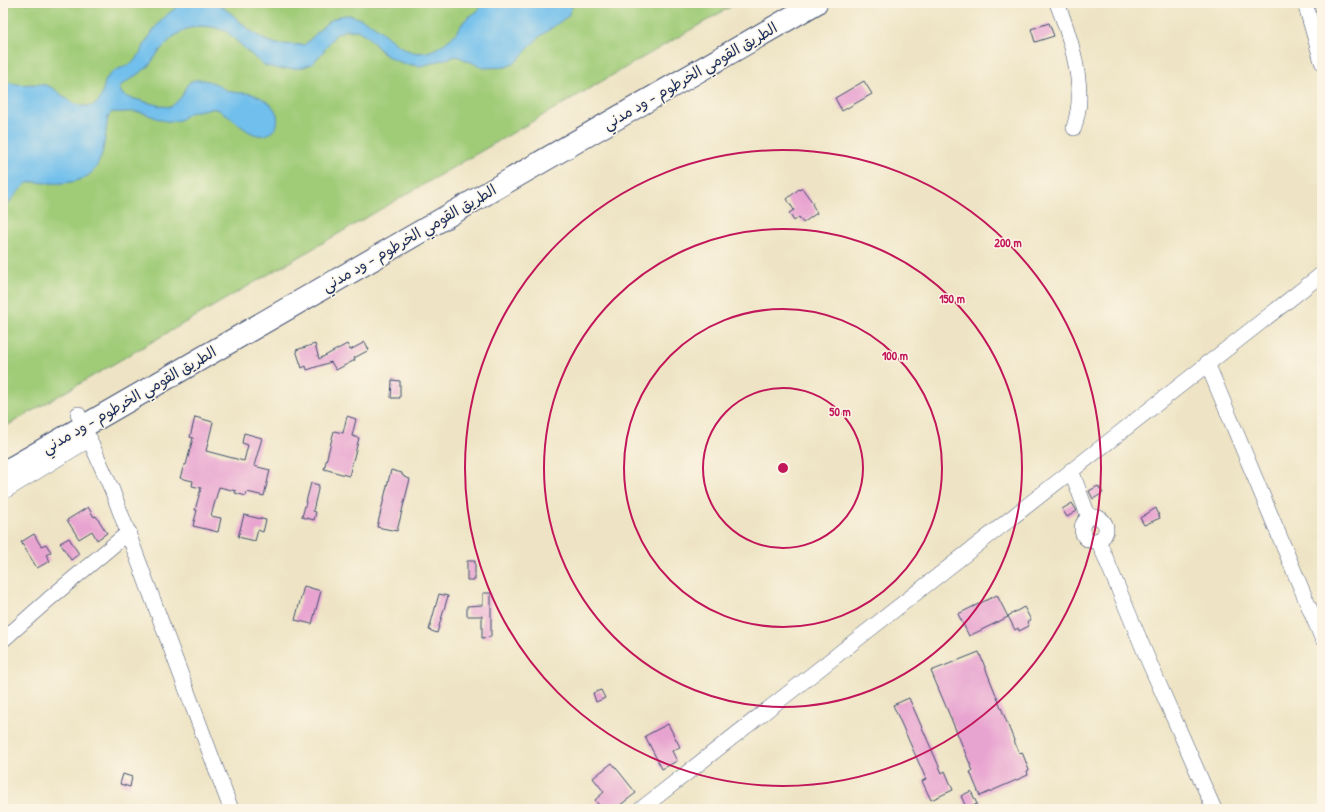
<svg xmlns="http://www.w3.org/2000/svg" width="1325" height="812" font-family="'Patrick Hand','Playpen Sans Arabic',sans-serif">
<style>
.green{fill:#a0cc78;stroke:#5e7e6b}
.water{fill:#71bfec;stroke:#4677a5}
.building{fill:#e8a4d0}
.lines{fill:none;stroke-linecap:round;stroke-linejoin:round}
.minor-casing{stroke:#3b4a6d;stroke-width:16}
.highway-casing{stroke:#3b4a6d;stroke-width:24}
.minor{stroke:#fff;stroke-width:15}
.highway{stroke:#fff;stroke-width:22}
.ring{fill:none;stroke:#c2185b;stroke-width:2}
.labels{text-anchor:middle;stroke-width:3;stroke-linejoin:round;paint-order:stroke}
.street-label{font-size:15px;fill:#1b2f5e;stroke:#fcf5e5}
.centre{fill:#c2185b;stroke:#fcf5e5;stroke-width:2}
.ring-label{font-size:12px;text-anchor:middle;font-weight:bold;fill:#c2185b;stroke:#fcf5e5;stroke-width:3;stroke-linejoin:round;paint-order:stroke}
</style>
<rect width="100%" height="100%" fill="#fcf5e5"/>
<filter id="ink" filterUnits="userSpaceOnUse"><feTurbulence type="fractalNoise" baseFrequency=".025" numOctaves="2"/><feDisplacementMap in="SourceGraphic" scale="8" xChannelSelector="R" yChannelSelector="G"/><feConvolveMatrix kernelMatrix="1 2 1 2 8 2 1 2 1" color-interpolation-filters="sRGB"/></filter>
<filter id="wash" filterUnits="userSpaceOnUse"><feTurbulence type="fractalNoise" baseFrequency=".012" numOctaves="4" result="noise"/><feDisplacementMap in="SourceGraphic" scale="16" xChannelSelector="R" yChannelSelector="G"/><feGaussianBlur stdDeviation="0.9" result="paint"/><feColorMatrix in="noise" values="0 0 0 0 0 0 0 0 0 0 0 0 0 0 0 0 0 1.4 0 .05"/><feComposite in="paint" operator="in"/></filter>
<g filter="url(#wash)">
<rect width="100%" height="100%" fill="#eee4c5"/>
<path class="green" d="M3 3H737L3 428Z"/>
<path class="water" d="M184 3H217L233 15 248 29 263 39 276 44 304 45C318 34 328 15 349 15 352 15 355 17 358 18 364 20 371 24 377 28 394 42 411 61 435 49 447 43 456 35 462 24 467 15 481 13 482 3L573 4 568 16 539 37 515 63 506 67 484 68 457 56 421 66 405 64 392 59 384 54 367 36 357 30H345L335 35 323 52 312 64 301 68 280 69 266 66 255 58 226 31 213 27 200 26 186 29 173 37 160 50 148 67 119 87 122 94 127 97 161 106 171 107C175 103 179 100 182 96 185 91 185 84 192 81 199 78 211 81 218 85 221 87 223 89 226 90 234 94 243 92 252 94 265 98 281 109 277 124 276 130 269 134 264 135 247 138 232 114 216 109 212 108 194 111 190 113 184 116 181 121 174 121 161 123 151 114 139 112 129 111 121 113 112 112L108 116C102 161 102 186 47 183 41 183 32 180 26 184 20 189 10 202 3 209V80C19 88 30 82 45 85 61 89 69 108 88 106 104 106 101 88 107 78 113 69 124 68 133 62 139 57 142 49 146 42 156 25 167 12 184 3Z"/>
<g id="blocks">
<path class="building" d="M1049 23 1054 36 1035 42 1031 29Z
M864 81 872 94 842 111 835 98Z
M802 188 813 203 812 204 817 213 803 223 799 217 794 221 789 213 794 210 787 199 799 189 800 190Z
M365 342 369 350 354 358 355 360 336 370 331 362 307 370 306 366 302 368 296 350 315 344 319 359 347 344 350 350Z
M392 380 400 381V398H391Z
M347 416 356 419 352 436 359 438 349 476 324 469 334 431 343 433Z
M195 417 213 422 206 451 244 461 248 445 242 443 244 433 262 438 254 466 270 470 264 496 247 492 246 496 235 493 236 491 219 487 211 516 221 518 218 532 193 526 197 510H195L201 488 192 486 193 481 180 478 184 465H186L193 438 190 437Z
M391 470 402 473V475L404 476V477L410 479 397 531 377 527Z
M311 483 319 485 313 511 316 512 314 520 302 517Z
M1098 486 1103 493 1093 499 1089 491Z
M1072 503 1077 511 1067 517 1062 509Z
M88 507 94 517 96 516 107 533 97 540 92 531 79 539 67 520Z
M1156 508 1160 518 1144 525 1140 518Z
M244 515 266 520 263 532 258 530 255 541 238 537Z
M34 534 41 546 46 544 51 552 46 555 50 561 37 568 21 542Z
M69 538 79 554 71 560 60 543Z
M467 561H475V580H467Z
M304 586 321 591 312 624 295 620Z
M483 593H491V637L482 638V616H467V606L483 605Z
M439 594 448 596 437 633 429 630Z
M997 595 1008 617 969 636 958 614Z
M1024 607 1031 620 1027 622 1029 626 1019 631 1018 628 1015 630 1008 616Z
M979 652 1019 753 1022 752 1029 770 1027 771 1028 775 980 796 970 772 973 771 931 671Z
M601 690 605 698 596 702 593 693Z
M909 698 942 773 945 771 953 790 931 800 922 781 926 779 893 705Z
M668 724 680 747 672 751 677 761 662 769 645 736Z
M612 763 636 793 615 809H602L595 800 604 792 593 778Z
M123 774 132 777 130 787 120 784Z
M971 791 977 804 967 809 961 796Z"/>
</g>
</g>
<g filter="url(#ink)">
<use href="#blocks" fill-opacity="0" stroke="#3b4a6d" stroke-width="1"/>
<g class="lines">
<defs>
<path id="minor" d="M1057 3C1069 33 1080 68 1079 100 1079 110 1076 119 1074 128
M1305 3 1322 62
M1207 363 1322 638
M78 414 112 490 231 809
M1071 470 1089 518
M3 492 90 439
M1082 529a12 12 0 1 1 24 0a12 12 0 1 1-24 0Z
M1098 540 1149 662 1214 809
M3 640 49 599 129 532
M641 809 1322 274"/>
<path id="highway" d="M3 473 816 3"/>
</defs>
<use href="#minor" class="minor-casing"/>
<use href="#highway" class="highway-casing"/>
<use href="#minor" class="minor"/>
<use href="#highway" class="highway"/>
</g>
</g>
<g class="ring">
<circle cx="783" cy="468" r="80"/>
<circle cx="783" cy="468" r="159"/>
<circle cx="783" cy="468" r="239"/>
<circle cx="783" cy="468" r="318"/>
</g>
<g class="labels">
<g class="street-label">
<text transform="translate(690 76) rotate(-30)" y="5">الطريق القومي الخرطوم - ود مدني</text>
<text transform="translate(409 238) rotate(-30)" y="5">الطريق القومي الخرطوم - ود مدني</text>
<text transform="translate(129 400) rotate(-30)" y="5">الطريق القومي الخرطوم - ود مدني</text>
</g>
</g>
<circle cx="783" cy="468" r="6" class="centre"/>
<g class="ring-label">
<text x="1008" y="247">200 m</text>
<text x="952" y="303">150 m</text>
<text x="895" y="360">100 m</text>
<text x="840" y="416">50 m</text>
</g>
<rect width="1325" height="812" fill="none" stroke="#fcf5e5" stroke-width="16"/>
</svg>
